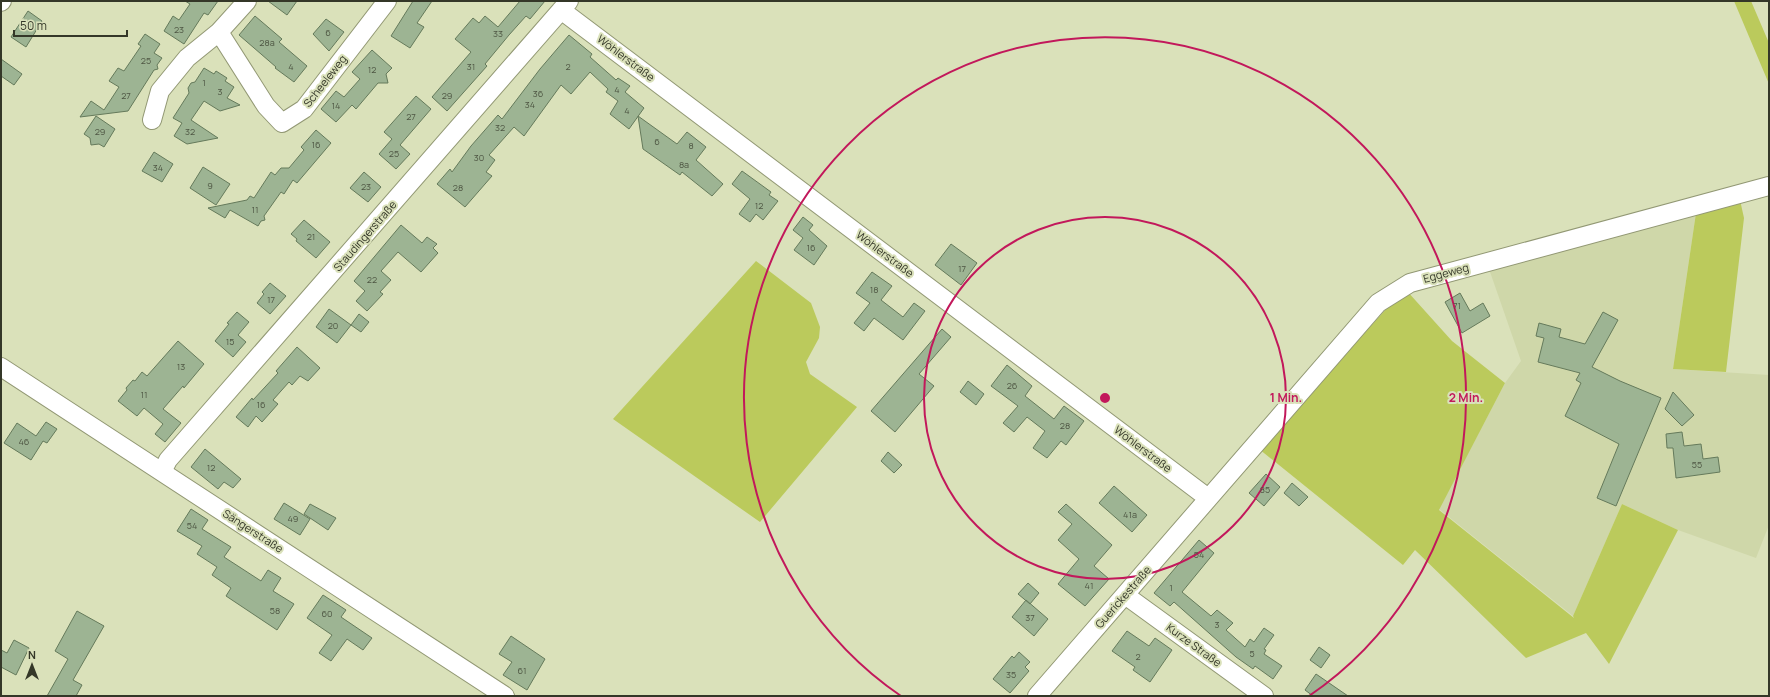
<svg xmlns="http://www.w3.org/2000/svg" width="1770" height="697" font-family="Manrope,sans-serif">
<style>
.built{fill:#cfd7a9}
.green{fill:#bbca5c}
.building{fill:#9db493;stroke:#657a5b}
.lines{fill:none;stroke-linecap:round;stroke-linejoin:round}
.street-casing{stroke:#929874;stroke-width:20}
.street{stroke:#fff;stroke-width:18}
.ring{fill:none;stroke:#c2185b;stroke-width:2}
.labels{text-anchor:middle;stroke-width:4;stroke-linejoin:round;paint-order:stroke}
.number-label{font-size:9px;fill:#4e5643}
.street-label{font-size:11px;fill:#343728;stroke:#dae1ba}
.centre{fill:#c2185b;stroke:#dae1ba;stroke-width:2}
.ring-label{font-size:12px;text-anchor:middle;font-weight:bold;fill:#c2185b;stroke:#dae1ba;stroke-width:4;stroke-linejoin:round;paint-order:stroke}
</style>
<rect width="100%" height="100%" fill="#dae1ba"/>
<path class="built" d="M1696 213 1673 369 1769 375V525L1756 558 1678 530 1622 504 1573 616 1439 509 1505 383 1521 361 1488 266Z"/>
<path class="green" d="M1734 1H1751L1769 43V84Z
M1740 200 1744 218 1726 372 1673 369 1696 213Z
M756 261 811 303 820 327 819 338 806 362 810 374 857 407 760 522 613 419Z
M1407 291 1452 341 1505 383 1439 510 1574 618 1573 616 1622 504 1678 530 1609 664 1586 633 1526 658 1415 550 1403 565 1259 449 1388 307Z"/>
<path class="building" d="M185 1H218L208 15 204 13 184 44 164 31 173 16 179 20 190 4Z
M268 1H297L287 15Z
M413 1H432L417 23 424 27 410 48 391 36Z
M520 1H545L530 19 526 16 509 35 485 64 487 66 447 111 432 97 471 52 455 39 473 18 479 23 485 16 498 27Z
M28 11 42 21 26 47 11 37Z
M255 16 282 39 279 42 307 66 294 82 275 68 276 67 239 35Z
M326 19 344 32 329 51 313 34Z
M145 34 160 44 154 53 162 58 157 65 158 69 154 70 128 111 80 117 91 101 104 110 119 87 109 81 118 68 124 71 141 46 138 44Z
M569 35 592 54 590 57 616 80 618 78 630 86 625 92 644 108 629 129 610 114 618 101 606 92 608 89 590 72 571 94 561 85 524 136 514 127 489 155 495 160 486 172 492 176 465 207 437 184 450 169 452 172 471 146 498 115 502 119 540 69Z
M372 50 392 68 386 74 388 83H378L356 109 352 105 336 122 321 109 336 91 344 97 360 79 352 72Z
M1 59 22 74 14 85 1 76Z
M204 68 214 74 216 71 227 78 225 81 234 87 227 98 240 105 220 111 204 101 191 120 218 138 187 144 174 136 182 123 173 118 189 93 188 88 191 83 195 82Z
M416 96 431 109 400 145 410 154 396 169 379 154 392 139 384 132Z
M96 116 115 129 104 147 99 144 91 145 90 138 84 134Z
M638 116 677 144 687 132 706 147 696 160 723 184 712 196 682 172 680 175 643 149Z
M316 130 331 143 297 183 293 180 284 194 281 192 264 216 265 220 261 221 258 226 230 210 225 218 208 208 247 200 250 196 254 198 271 172 275 175 281 168H289L304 150 301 147Z
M154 152 173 164 162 182 142 171Z
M203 167 230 184 216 205 190 188Z
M742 171 771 192 769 195 778 201 763 220 756 214 750 222 739 214 750 199 732 184Z
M364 172 381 187 368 202 350 188Z
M803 217 813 225 809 230 827 246 814 265 794 250 803 238 793 230Z
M304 220 330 242 316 258 296 241 297 239 291 234Z
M401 225 422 243 427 237 437 244 433 248 438 253 421 272 398 252 381 271 391 280 380 292 383 294 367 311 356 301 365 291 354 281Z
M951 244 977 263 961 285 935 265Z
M872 272 892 286 881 300 903 317 914 303 925 311 903 340 874 318 864 331 854 323 870 303 856 293Z
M270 283 286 296 270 314 257 303 264 294 262 292Z
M1460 293 1470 311 1483 303 1490 316 1462 333 1445 302Z
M329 309 351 325 337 343 316 327Z
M237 312 249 322 238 335 246 342 233 357 215 341 229 324 227 323Z
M1603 312 1618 320 1592 367 1620 381 1661 398 1616 506 1597 498 1619 444 1565 416 1581 383 1576 380 1580 373 1538 362 1544 338 1536 336 1539 323 1561 329 1559 337 1585 344Z
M359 314 369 322 361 332 351 325Z
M942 329 951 337 919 374 934 386 895 432 871 411Z
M178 341 204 364 184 388 183 386 163 409 181 423 165 442 155 434 163 424 144 408 137 416 118 401 127 390 126 388 133 380 135 381 142 372 147 376Z
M297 347 320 368 308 381 300 376 292 385 289 382 273 400 278 404 262 422 256 416 248 427 236 417 252 398 253 400 278 373 276 371Z
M1007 365 1032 386 1025 396 1054 419 1064 406 1084 421 1066 445 1061 441 1047 458 1033 448 1045 431 1027 417 1014 432 1003 423 1018 406 991 386Z
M968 381 984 394 976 405 960 392Z
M1673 392 1694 415 1682 426 1665 409Z
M46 422 57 429 47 443 43 441 31 460 4 443 17 423 36 436Z
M1682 432 1684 446 1701 444 1703 459 1718 457 1720 472 1676 478 1673 448H1667L1666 434Z
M205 449 241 479 233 488 224 482 218 489 191 467Z
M888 452 902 465 894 473 881 461Z
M1266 474 1280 487 1264 506 1249 493Z
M1292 483 1308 497 1299 506 1284 493Z
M1114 486 1147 515 1132 532 1099 503Z
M284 503 310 519 300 535 274 519Z
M310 504 336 518 328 530 304 514Z
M1066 504 1112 545 1094 566 1109 579 1085 606 1058 584 1079 559 1058 540 1072 524 1058 512Z
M191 509 208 520 202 529 231 547 224 557 261 581 268 570 281 578 273 591 294 604 277 630 226 596 231 588 212 575 217 567 197 554 202 546 177 531Z
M1199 540 1214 553 1182 592 1211 616 1217 610 1233 623 1226 630 1245 647 1250 639 1254 642 1264 628 1274 635 1264 649 1266 650 1264 654 1282 666 1273 679 1255 666 1253 669 1236 657 1174 602 1170 606 1154 593Z
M1028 583 1039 593 1030 604 1018 594Z
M323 595 346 610 341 617 372 638 363 650 347 639 331 661 319 653 332 635 307 618Z
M1026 600 1048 619 1034 636 1012 617Z
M77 611 104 626 73 680 82 685 76 696H47L68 659 55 651Z
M1127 631 1149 646 1155 638 1172 650 1150 682 1133 670 1135 667 1112 651Z
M511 636 545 659 527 690 503 675 512 662 499 654Z
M14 640 29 648 16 675 1 667V650L7 653Z
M1319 647 1330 655 1321 668 1310 660Z
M1019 652 1030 662 1025 667 1029 671 1010 693 993 679 1012 656 1014 658Z
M1316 674 1348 696H1313L1305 690Z"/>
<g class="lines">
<defs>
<path id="street" d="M1 2 2 1
M561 10 1208 498
M219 32 266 106 282 123 304 109 387 1
M152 120 160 91 187 58 219 32 247 1
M1 367 505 696
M162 472 168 460 569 1
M1125 595 1264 696
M1037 696 1378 303 1410 283 1769 186"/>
</defs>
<use href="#street" class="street-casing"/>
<use href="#street" class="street"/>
</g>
<g class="ring">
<circle cx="1105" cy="398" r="181"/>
<path d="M901 696A361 361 0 1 1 1309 696"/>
</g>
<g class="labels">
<g class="number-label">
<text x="179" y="33">23</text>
<text x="328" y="36">6</text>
<text x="498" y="37">33</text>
<text x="267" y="46">28a</text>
<text x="146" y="64">25</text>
<text x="291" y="70">4</text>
<text x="471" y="70">31</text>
<text x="568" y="70">2</text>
<text x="372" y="73">12</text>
<text x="204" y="86">1</text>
<text x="617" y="93">4</text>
<text x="220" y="95">3</text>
<text x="538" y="97">36</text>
<text x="126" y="99">27</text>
<text x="447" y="99">29</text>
<text x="530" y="108">34</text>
<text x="336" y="109">14</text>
<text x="627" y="114">4</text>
<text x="411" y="120">27</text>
<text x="500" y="131">32</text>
<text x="100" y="135">29</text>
<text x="190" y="135">32</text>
<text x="657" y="145">6</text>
<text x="316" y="148">16</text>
<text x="691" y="149">8</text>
<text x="394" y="157">25</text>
<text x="479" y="161">30</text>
<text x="684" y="168">8a</text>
<text x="158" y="171">34</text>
<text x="210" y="189">9</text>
<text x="366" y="190">23</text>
<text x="458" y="191">28</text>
<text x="759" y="209">12</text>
<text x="255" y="213">11</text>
<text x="311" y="240">21</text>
<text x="811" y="251">16</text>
<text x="962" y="272">17</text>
<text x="372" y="283">22</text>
<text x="874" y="293">18</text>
<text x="271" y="303">17</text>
<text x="1457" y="309">71</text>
<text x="333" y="329">20</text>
<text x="230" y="345">15</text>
<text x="181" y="370">13</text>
<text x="1012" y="389">26</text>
<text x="144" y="398">11</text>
<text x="261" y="408">16</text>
<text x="1065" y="429">28</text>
<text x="24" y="445">46</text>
<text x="1697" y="468">55</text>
<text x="211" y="471">12</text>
<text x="1265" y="493">85</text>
<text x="1130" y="518">41a</text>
<text x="293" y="522">49</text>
<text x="192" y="529">54</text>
<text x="1199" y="558">54</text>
<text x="1089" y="589">41</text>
<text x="1171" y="591">1</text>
<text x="275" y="614">58</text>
<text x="327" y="617">60</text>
<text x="1030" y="621">37</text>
<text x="1217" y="628">3</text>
<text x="1252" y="657">5</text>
<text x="1138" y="660">2</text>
<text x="522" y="674">61</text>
<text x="1011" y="678">35</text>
</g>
<g class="street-label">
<text transform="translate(626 58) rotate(37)" y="4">Wöhlerstraße</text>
<text transform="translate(325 81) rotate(-52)" y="4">Scheeleweg</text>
<text transform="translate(365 236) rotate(-49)" y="4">Staudingerstraße</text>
<text transform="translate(885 254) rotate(37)" y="4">Wöhlerstraße</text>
<text transform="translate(1446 273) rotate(-15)" y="4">Eggeweg</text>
<text transform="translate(1143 449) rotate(37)" y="4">Wöhlerstraße</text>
<text transform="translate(253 531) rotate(33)" y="4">Sängerstraße</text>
<text transform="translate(1123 597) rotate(-49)" y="4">Guerickestraße</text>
<text transform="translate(1194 645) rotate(36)" y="4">Kurze Straße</text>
</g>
</g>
<circle cx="1105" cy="398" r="6" class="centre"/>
<g class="ring-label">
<text x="1286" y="402">1 Min.</text>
<text x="1466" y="402">2 Min.</text>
</g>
<rect width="1770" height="697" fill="none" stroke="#343728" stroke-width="4"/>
<g transform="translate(32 665)" stroke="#dae1ba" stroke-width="3" paint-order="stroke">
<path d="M0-3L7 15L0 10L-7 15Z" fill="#343728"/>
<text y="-6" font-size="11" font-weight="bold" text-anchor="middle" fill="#343728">N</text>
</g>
<path d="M14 30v6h113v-6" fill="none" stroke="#343728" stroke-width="2"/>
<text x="20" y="30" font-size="12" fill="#343728" stroke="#dae1ba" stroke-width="3" paint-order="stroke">50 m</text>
</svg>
